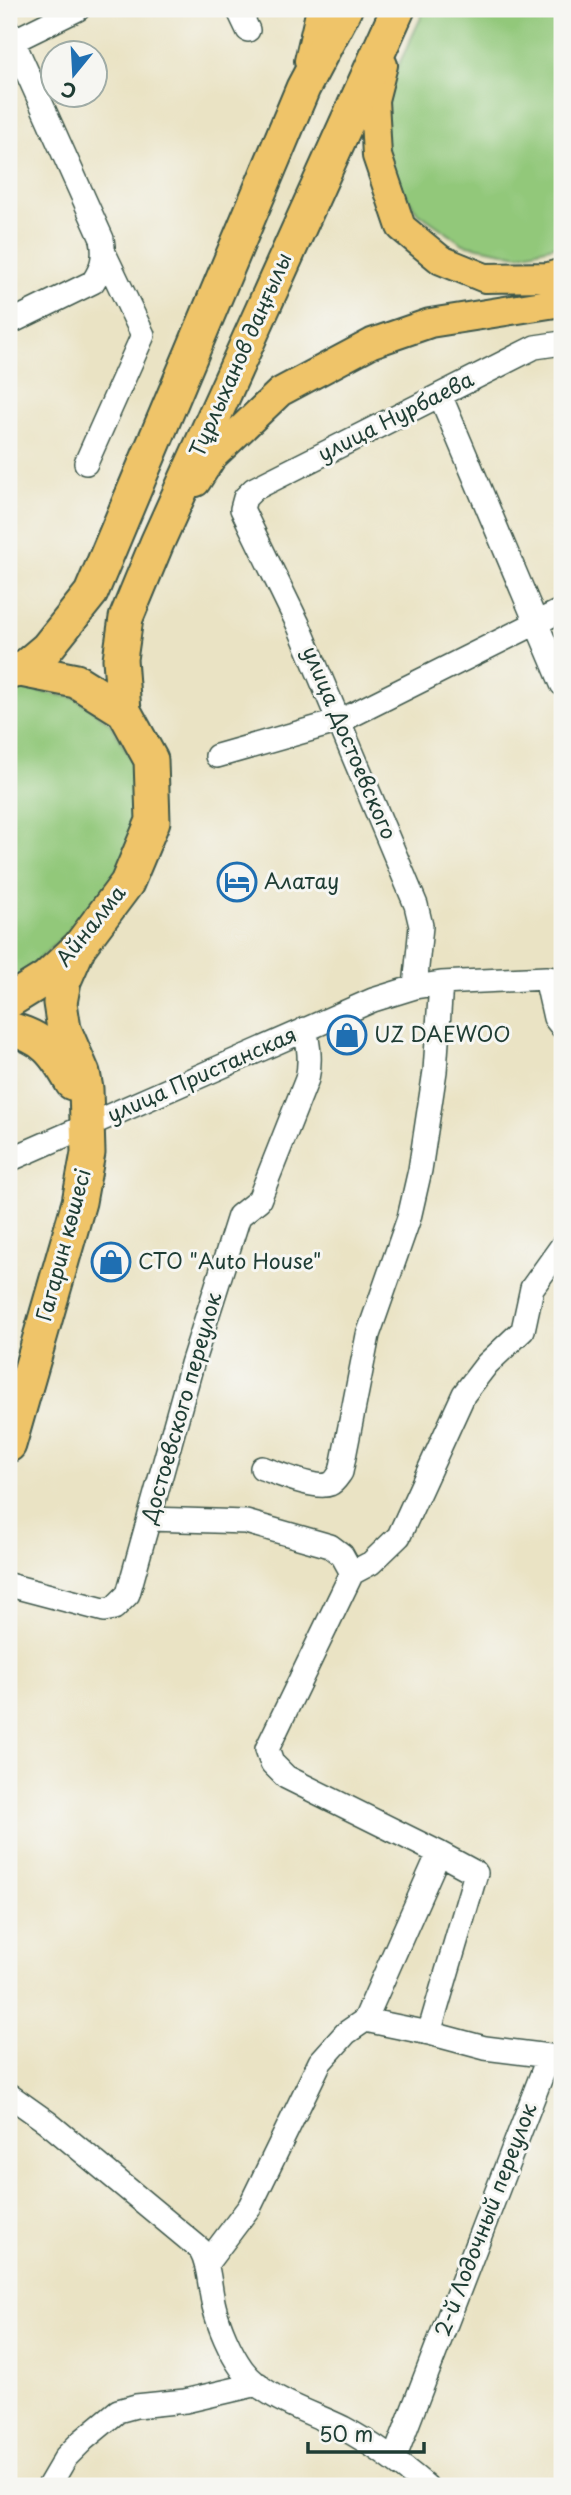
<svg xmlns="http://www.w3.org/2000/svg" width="571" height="2495" font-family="'Playpen Sans',sans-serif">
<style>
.green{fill:#92c87a;stroke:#588257;stroke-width:2}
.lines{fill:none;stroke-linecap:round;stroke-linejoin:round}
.minor-casing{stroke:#3d564a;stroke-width:26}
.major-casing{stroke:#3d564a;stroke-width:32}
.highway-casing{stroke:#3d564a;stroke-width:37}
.minor{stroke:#fff;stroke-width:23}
.major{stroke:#efc469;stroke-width:28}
.highway{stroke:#efc469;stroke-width:33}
.labels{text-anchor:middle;stroke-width:6;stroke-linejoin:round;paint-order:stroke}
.street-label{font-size:21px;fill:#1f3d34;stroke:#f6f6f2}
.poi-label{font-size:21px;fill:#1f3d34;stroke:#f6f6f2;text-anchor:start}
</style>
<rect width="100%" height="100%" fill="#f6f6f2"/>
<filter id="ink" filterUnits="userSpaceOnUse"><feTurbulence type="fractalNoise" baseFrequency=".0143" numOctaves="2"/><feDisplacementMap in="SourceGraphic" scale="14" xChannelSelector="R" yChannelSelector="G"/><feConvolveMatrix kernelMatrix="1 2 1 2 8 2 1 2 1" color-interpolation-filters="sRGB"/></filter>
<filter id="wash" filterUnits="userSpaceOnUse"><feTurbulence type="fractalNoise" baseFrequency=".00686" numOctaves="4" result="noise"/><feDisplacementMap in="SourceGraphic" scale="28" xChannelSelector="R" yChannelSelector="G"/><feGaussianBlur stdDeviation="1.57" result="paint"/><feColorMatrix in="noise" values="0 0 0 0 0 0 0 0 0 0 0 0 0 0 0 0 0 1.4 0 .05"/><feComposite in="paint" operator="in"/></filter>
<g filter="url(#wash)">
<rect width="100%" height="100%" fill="#eae3c4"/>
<path class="green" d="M425 9H562V244L518 255 463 244 417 212 395 179 382 132 390 83Z
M24 689 76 698 110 723 135 765 140 815 120 870 83 918 21 976 9 982V691Z"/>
</g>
<g filter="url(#ink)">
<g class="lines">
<defs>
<path id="minor" d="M238 9 248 30
M9 32 102 239C105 256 103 267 93 282L9 323
M9 43 78 9
M440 395 562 684
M86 463 143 335 105 255
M217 756 340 721 562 610
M546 978 555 1018 562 1027
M415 987 421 926 416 905 298 624 242 509 245 498 254 489 535 347 562 343
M9 1160 373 1000 415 987 441 983 546 978 562 980
M262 1468C277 1473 316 1490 330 1484 335 1482 338 1476 341 1472L368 1335 409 1218 420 1170 435 1071 441 983
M150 1519 246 1522 330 1546 342 1555 352 1573
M9 1585 104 1610 114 1608 128 1594 192 1364 239 1216 259 1200 307 1079C311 1061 309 1047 305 1029
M365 2020 439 1853 286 1777 272 1763 267 1749 352 1573 371 1563 399 1536 464 1394 487 1364 523 1330 532 1288 562 1246
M9 2095 47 2122 200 2249C210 2267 209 2286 214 2306 219 2327 230 2352 242 2369 264 2399 311 2412 343 2428 373 2444 400 2464 426 2486
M207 2263 250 2206 320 2062 346 2033 365 2020 429 2033
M394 2459 549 2056 485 2048 429 2033 476 1873 439 1853
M49 2486 66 2457 83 2440 118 2411 136 2406 185 2401 258 2384"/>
<path id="major" d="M309 61 321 9
M383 65 374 100 377 156 401 227 441 260 485 278 549 277 562 273
M196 482 212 457 280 392 372 343 430 323 562 302"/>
<path id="highway" d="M21 670 47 648 91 593 303 88 345 9
M9 672 21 670 76 681 124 711 151 760 153 821 127 883 79 947 46 978 9 1001
M124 711 120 659 126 618 157 543 398 9
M9 1029C44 1037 55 1053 72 1083
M9 1445 79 1202 88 1153 86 1089 83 1073 64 1029 60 1003 64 981 79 947"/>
</defs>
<use href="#minor" class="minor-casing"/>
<use href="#major" class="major-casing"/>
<use href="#highway" class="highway-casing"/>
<use href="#minor" class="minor"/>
<use href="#major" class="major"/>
<use href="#highway" class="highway"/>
</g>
</g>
<defs>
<symbol id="hotel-ring" viewBox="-11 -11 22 22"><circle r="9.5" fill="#f6f6f2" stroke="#1f6fb2" stroke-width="1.5"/><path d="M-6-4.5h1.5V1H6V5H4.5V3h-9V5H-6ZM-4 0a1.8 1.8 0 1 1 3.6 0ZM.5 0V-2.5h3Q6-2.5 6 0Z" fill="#1f6fb2"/></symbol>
<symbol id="shop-ring" viewBox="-11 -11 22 22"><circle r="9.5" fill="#f6f6f2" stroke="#1f6fb2" stroke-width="1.5"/><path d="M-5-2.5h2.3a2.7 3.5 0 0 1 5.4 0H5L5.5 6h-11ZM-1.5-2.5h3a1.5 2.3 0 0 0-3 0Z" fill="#1f6fb2"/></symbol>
</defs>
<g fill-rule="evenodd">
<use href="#hotel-ring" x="215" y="860" width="44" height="44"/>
<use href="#shop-ring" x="325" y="1013" width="44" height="44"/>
<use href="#shop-ring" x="89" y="1240" width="44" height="44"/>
</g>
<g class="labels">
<g class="street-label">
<text transform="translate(241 355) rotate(-66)" y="7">Тұрлыханов даңғылы</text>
<text transform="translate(396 417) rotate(-27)" y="7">улица Нурбаева</text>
<text transform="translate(349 743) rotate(67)" y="7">улица Достоевского</text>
<text transform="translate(91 926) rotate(-51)" y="7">Айналма</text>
<text transform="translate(202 1075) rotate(-24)" y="7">улица Пристанская</text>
<text transform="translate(64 1245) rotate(-75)" y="7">Гагарин көшесі</text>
<text transform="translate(182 1408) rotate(-74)" y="7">Достоевского переулок</text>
<text transform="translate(486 2220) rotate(-69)" y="7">2-й Лодочный переулок</text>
</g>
<g class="poi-label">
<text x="264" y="889">Алатау</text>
<text x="374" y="1042">UZ DAEWOO</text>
<text x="138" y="1269">СТО "Auto House"</text>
</g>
</g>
<rect width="571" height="2495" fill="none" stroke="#f6f6f2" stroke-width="35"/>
<g transform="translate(74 74) rotate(198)"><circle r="33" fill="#f6f6f2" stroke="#a0aca6" stroke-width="2"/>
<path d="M0-5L12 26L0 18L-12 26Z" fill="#1f6fb2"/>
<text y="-10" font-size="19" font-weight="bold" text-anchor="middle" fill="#1f3d34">С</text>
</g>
<path d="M308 2442v10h116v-10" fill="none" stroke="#1f3d34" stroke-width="3.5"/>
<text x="319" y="2442" font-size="21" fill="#1f3d34" stroke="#f6f6f2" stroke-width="5" paint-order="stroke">50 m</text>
</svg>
